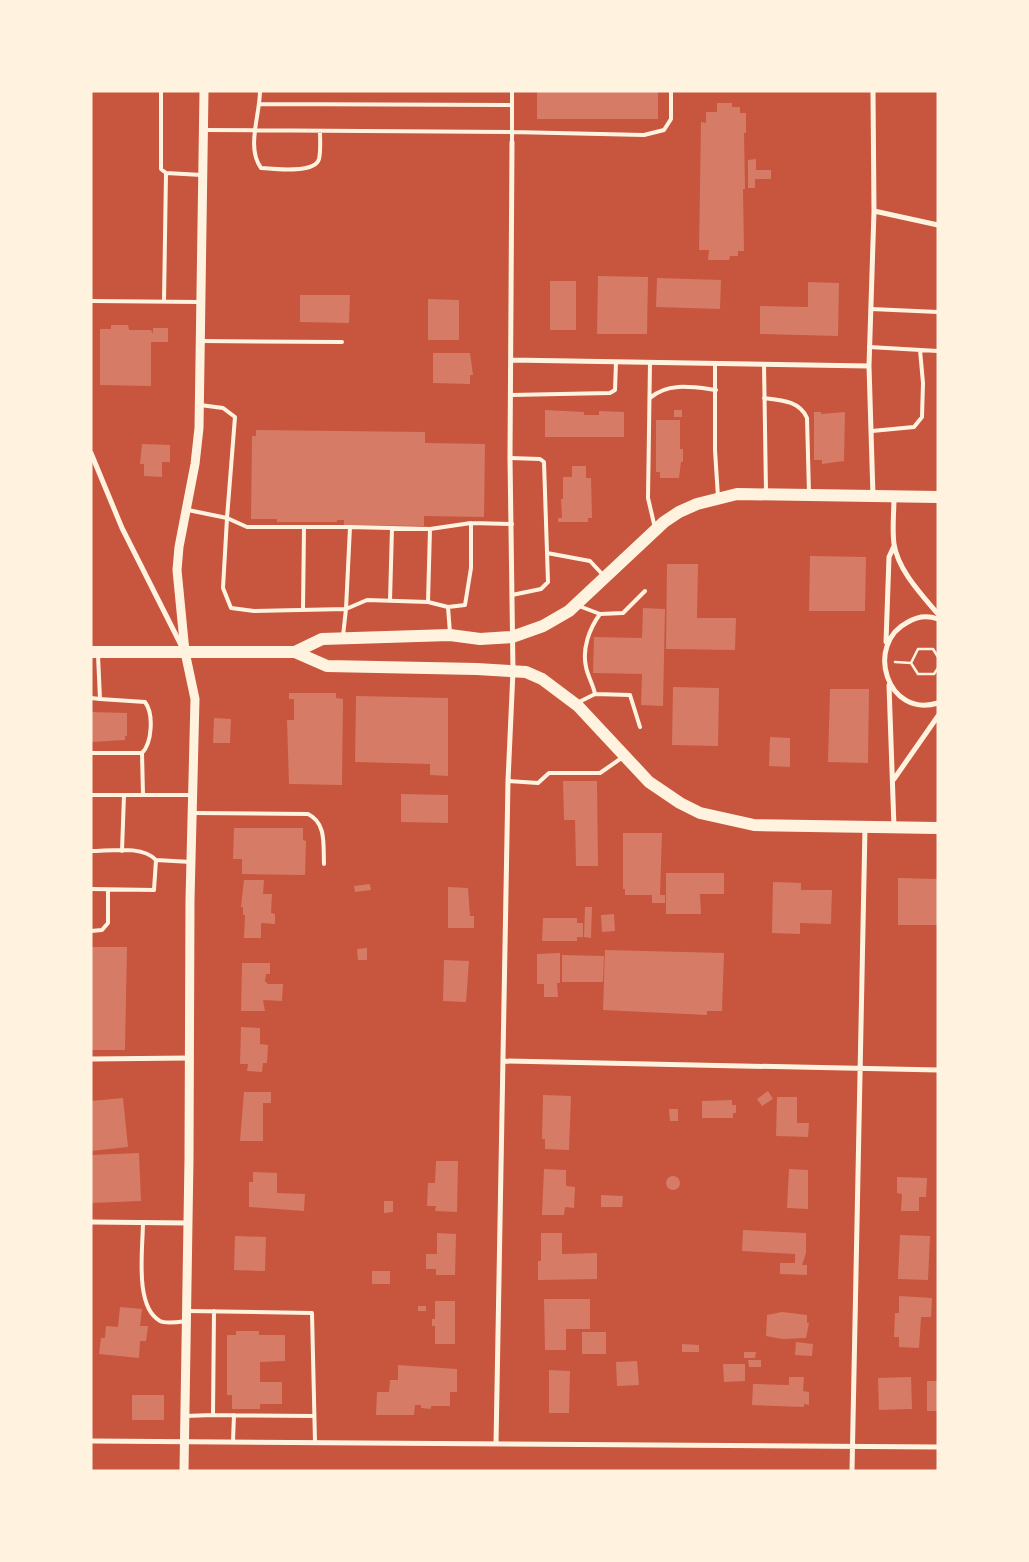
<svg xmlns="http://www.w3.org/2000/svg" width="1029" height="1562" font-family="'Roboto Condensed',sans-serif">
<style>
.building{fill:#d67c66}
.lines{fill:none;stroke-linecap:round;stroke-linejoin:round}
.path{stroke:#fff3e0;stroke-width:2.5}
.service{stroke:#fff3e0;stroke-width:4}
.minor{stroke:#fff3e0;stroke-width:5}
.tertiary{stroke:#fff3e0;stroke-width:9}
.primary{stroke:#fff3e0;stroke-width:12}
</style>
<rect width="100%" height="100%" fill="#c8553d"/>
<path class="building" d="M537 91H658V119H537Z
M717 103H732V107H740V113H746V133H744L745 189H743L744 251H738V256H730L729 260H708L709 250H699L701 122 706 123V112H717Z
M756 159V170H771V179H755V188H748V160Z
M598 276 648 277 647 334H597Z
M657 278 721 280 720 309 656 307Z
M550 281H576V330H550Z
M808 282 839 283 838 336 760 334V306L808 307Z
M300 295H350L349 323 300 322Z
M428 299 459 300V340H428Z
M111 325H128L129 330H151L153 334V328H168V342H151V386L100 385V329H111Z
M433 353H470L473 375H470V384L433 383Z
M545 410 584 412V415H599V411L624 412V437H545Z
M674 410H682V417H674Z
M814 412H821V414L845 412 844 461 822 464V460H814Z
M656 420H680V449H683V462H681L679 478H660V472H656Z
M256 430 425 432V443L485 444 484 517 424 516V526L344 525V520H337V522H277V519H251L252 436H256Z
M142 444 170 445V462H162V477L144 476V464H140Z
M572 466H586V478H591L592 518H588V522H558V518H562L561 499H563V477H572Z
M810 556 866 557 865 611H809Z
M667 564H698L697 618H736L735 650 666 649Z
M643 608 665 609 663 706 641 705 642 674 593 673 594 637 642 638Z
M673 687 719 688 718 746 672 745Z
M830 689H869L868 763 828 762Z
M289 693H336V698L343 699 342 785 289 784 287 720H294V699H289Z
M356 696 448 698V776L430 775V764L355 762Z
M91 712 127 713V736H125V740L91 742Z
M214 718 231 719 230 743H213Z
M770 737 790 738V767L769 766Z
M563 781H597L598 866H576L575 820H564Z
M401 794 448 795V823L401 822Z
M234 828H303V840L306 841 305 875 242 874V859H233Z
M623 833H662L660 895H665V903H652V895H625V889H623Z
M666 873H724V894H700L701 914H666Z
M898 878 938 879V925H898Z
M244 880H264L263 894H272L271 913 275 914V924L261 923V938H244L245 915H243V907H241Z
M773 882 801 883V890H832L831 924 800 923V934L772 933Z
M370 884 371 890 355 892 354 886Z
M448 887 468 888 470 916H474V928H448Z
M585 907H592L591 938 584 937Z
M614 914 615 931 602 932 601 915Z
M543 918H577V923H583V937H577V941H542Z
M91 947H127L125 1050H91Z
M367 948V960H358L357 949Z
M605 950 724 953 722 1011H707V1015L603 1010Z
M560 953V983H557L558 997H544V984H537V954Z
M562 955 604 956 603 982H562Z
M444 960 469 961 466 1002 443 1001Z
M242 963H270V974H266L265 981 268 984H283L282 1001 263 1000 265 1011H241Z
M241 1027 260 1028V1044L268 1045 267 1063H263L262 1072 247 1071 248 1064H240Z
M768 1091 773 1099 762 1106 757 1099Z
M244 1092H271V1103H263V1141H240Z
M543 1095 571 1096 569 1150 545 1149V1139H542Z
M777 1097H797V1123H809L808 1137 776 1136Z
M123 1098 128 1147 91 1151V1101Z
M732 1100V1105H736V1113H733V1118H702V1101Z
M669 1109H678V1121H670Z
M139 1153 141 1201 91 1203V1155Z
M436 1161H458L457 1212 435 1211 436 1206H427L428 1183H435Z
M544 1169 566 1170V1186L575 1187 574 1208 565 1207 564 1215H542Z
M789 1169 808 1170V1209L787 1208Z
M253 1172 277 1173V1193L305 1194 304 1211 249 1207V1182H253Z
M666 1183a7 7 0 1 1 14 0a7 7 0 1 1-14 0Z
M897 1177 927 1178 926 1197H919V1211H901L902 1194 897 1193Z
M601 1195 623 1196 622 1207H601Z
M384 1201H393V1212L384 1213Z
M743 1230 806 1233V1253L802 1265H807V1275L780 1274V1263H795V1254L742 1251Z
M437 1233 456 1234 455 1275H436V1269H426V1254H437Z
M541 1233H562V1254L597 1253V1279L538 1280V1261H541Z
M900 1235 930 1236 928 1280 898 1279Z
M235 1236 266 1237 265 1271 234 1270Z
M372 1271H390V1284H372Z
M899 1296 932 1298 931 1317H921L919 1348 899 1347V1337H894L895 1313H899Z
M544 1299H590V1329H566V1350H545Z
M435 1301H455V1344H435V1326H432V1319H435Z
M418 1306H426V1311H418Z
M120 1307 142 1309 140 1326H148L146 1341H140L139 1358 99 1354 101 1338H105L106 1326 118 1327Z
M782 1312 807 1315V1323H809L806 1338 782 1339 766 1336 767 1315Z
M236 1331H259V1335H285V1361L260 1362V1382H282V1404H260V1409H232V1395H227V1335H236Z
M582 1332H606V1354H582Z
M796 1342 813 1344 812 1356 795 1355Z
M682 1344 699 1345V1352H682Z
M744 1352H756L755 1358H744Z
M748 1360H761V1367H749Z
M637 1361 639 1385 617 1386 616 1362Z
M723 1364H745V1381L724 1382Z
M398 1365 457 1369V1392H450V1406H431V1409L421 1408V1405H415L414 1415H376L377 1392H389L390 1380H398Z
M549 1370 570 1371 569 1413H549Z
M789 1377H804L803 1391 809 1392V1405L804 1404V1407L752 1405 753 1384 789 1385Z
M911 1377 912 1409 879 1410 878 1378Z
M927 1381H938V1411H927Z
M132 1395H164V1420H132Z"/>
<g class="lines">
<path class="path" d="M938 657 933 649H918L911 663 918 674H934L938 668
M895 662 911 663"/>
<path class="service" d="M161 91V169L166 173 202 175
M260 91C260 115 246 147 261 168 274 169 315 174 319 159 321 150 320 140 320 131
M260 104 512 105
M204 130 512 132V91
M512 142V132L644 135 664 130 671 119V91
M91 301 200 302
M164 302 166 173
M871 309 938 312
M201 341 342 342
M869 347 938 351
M650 362 648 498 655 528
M715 363V450L718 497
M764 364 766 492
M511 395 610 393 615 390 616 362
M650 398C668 382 693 387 716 390
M764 398C781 400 800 401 807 418L809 493
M200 405 223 408 235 417 227 518 247 527H350
M872 431 914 427 922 417 923 383 920 350
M510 458 540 459 544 462 548 582 541 589 512 595
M188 510 227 518 223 588 231 608 254 611 346 609 350 527 430 529 471 523
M547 553 590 561 604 576
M390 601 392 528
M428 602 430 529
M448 607 465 605 471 568V523L512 524
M303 610 304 527
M600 614 623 613 645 591
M343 636 346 609 367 600 428 602 448 607 450 633
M595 694 630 695 640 727
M91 698 100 699
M577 703 595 694C593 684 588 677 586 667 582 649 589 629 600 614L579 606
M91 753H142C152 743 154 714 145 702L100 699 98 655
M142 753 143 795
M508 781 538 783 549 773H600L623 757
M91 795H191
M193 813 308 814C327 823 323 846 324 864
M91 851C110 851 142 845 156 860L191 862
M122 851 124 795
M91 889 154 890 156 860
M91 931 102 930 108 923V890
M143 1222C143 1248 134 1307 160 1321 166 1324 179 1322 187 1321
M187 1311 312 1313 315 1442
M214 1311 213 1415 314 1416
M185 1416 213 1415
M233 1441 234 1415"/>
<path class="minor" d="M873 91 874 211 869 366 873 496
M874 211 938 225
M511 360 869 366
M91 453 122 528 182 647
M894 497C894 512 892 529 894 544 898 570 921 594 938 614
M938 619C927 615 918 616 908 622 864 644 887 719 938 703
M886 642 889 557 894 546
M889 685 894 827
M894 779 938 716
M91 1059 190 1058
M503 1061 938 1070
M91 1222 188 1223
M91 1441 938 1447
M496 1444 508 781 513 671 510 458 512 142
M852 1471 865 828"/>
<path class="tertiary" d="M184 1471 189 1159 190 900 195 699 185 652 177 570 179 547 195 464 199 428 204 91"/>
<path class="primary" d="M91 652H295L327 666 477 669 526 672 542 679 578 706 649 782 680 803 700 813 754 825 938 828
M295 652 322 639 450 635 480 639 512 637 543 626 569 611 664 522 679 512 697 504 737 494 938 497"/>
</g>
<rect width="1029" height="1562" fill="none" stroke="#fff3e0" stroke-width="185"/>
</svg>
